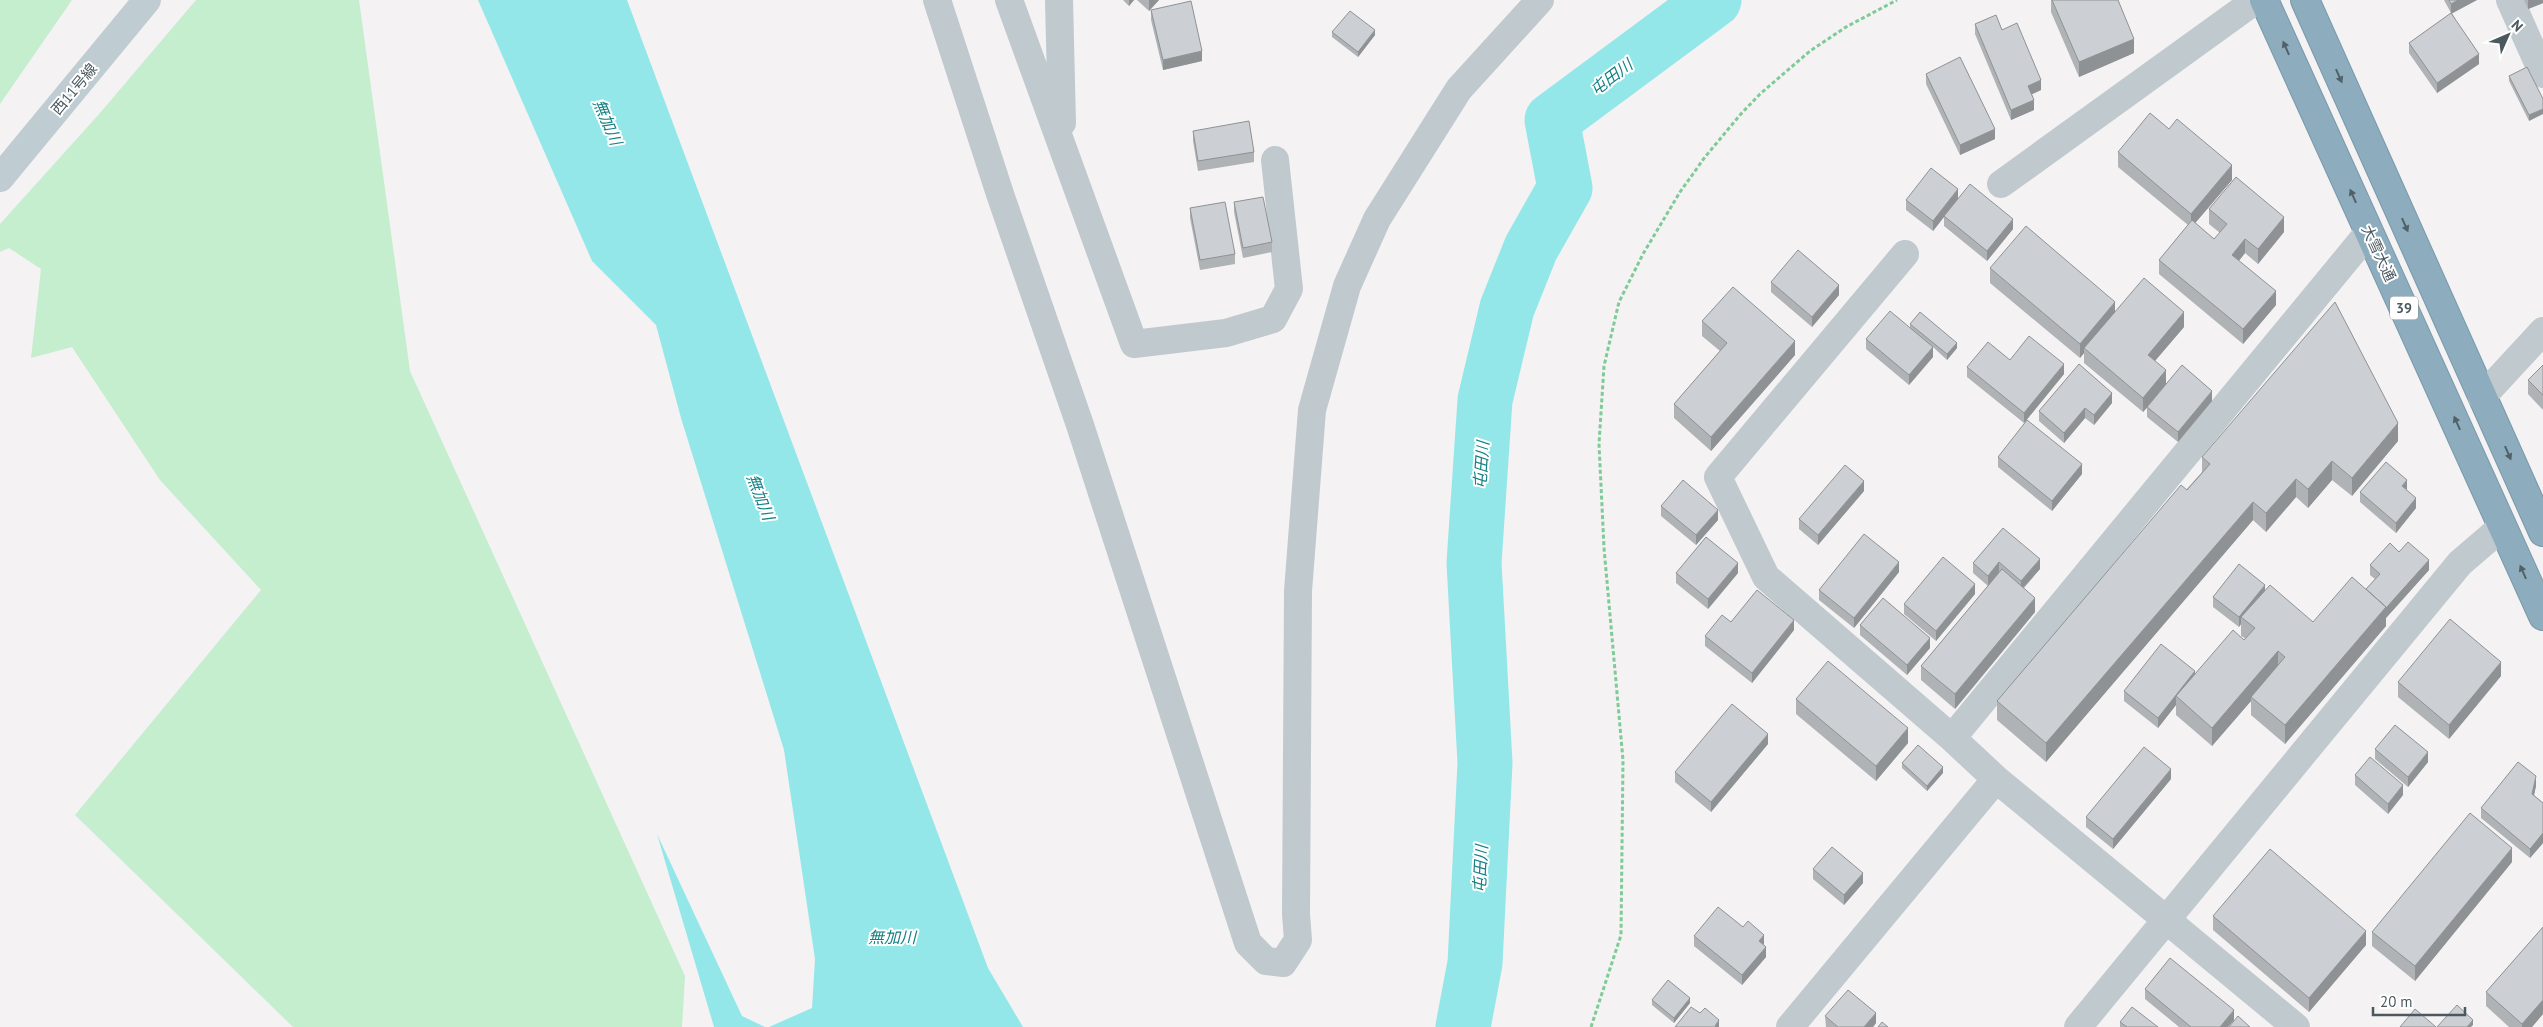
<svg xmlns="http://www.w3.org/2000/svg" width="2543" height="1027" viewBox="0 0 2543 1027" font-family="'PT Sans','Noto Sans JP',sans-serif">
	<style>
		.green { fill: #c4eecd }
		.water { fill: #94e7e9 }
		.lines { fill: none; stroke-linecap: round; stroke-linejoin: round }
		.river { stroke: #94e7e9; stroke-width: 55 }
		.highway-casing { stroke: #7899aa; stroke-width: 30 }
		.path { stroke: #7ecb97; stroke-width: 3; stroke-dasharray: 4 2.5; stroke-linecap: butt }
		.street { stroke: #bfc9ce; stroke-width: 28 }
		.secondary { stroke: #bfccd2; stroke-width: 28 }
		.highway { stroke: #8dadbe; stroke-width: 28 }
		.wall { fill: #afb3b6 }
		.shaded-wall { fill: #8f9294 }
		.building { fill: #ccd0d4; stroke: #8f9294 }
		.oneway { fill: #526168 }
		.labels { text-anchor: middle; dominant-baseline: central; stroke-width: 4; stroke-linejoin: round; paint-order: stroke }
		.shield { fill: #fff; stroke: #818b8f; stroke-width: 1 }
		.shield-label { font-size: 14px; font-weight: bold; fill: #4b595f }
		.street-label { font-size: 15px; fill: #4b595f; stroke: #fff }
		.water-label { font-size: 16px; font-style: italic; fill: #138083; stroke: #fff }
	</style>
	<rect width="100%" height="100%" fill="#f4f2f3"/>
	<!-- green -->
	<path class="green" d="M0,0H72L0,104Z
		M196,0H359L410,371L685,976L682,1027H293L75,815L261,590L160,480L72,347L31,358L41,269L9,248L0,252V224L100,113Z"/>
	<!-- water -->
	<path class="water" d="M478,0H627L988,968L1023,1027H769L812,1008L815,959L784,750L681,418L656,325L592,261Z
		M657,834L742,1016L765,1027H714Z"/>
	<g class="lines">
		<!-- river -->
		<path class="river" d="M1463,1027L1475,963L1485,763L1474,563L1485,400L1507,308L1531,248L1565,188L1552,120L1714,0"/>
		<!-- highway casing -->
		<g class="highway-casing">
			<path id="highway" d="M2264,0L2543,616
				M2305,0L2543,532"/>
		</g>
		<!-- path -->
		<path class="path" d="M1591,1027L1621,935L1623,760L1604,548L1599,444L1604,366L1619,302L1643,254L1680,192L1705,157L1740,115L1760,94L1810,51L1846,27L1897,0"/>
		<!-- street -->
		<path class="street" d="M937,0L1001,197L1080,425L1248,943L1266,961L1283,963L1298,940L1296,914L1298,591L1312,410L1347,286L1377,219L1459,89L1540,0
			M1009,0L1134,344L1226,333L1273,319L1289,289L1275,160
			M1059,0L1062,123
			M2510,0L2543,74
			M2001,184L2256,0
			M1905,254L1718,477L1766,577L1952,738L1996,779L2296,1027
			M2482,397L2543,331
			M1952,738L2369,232
			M1790,1027L1996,779
			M2078,1027L2460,563L2502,527"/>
		<!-- secondary -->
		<path class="secondary" d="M0,178L147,0"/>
		<!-- highway -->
		<use href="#highway" class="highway"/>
	</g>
	<!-- wall -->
	<path class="wall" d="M1123,0H1134L1129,6Z
		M1137,0H1159L1149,11Z
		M2051,0H2118L2134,53L2079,77L2051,12Z
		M2444,0H2477L2452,13L2479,64L2437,93L2409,53V43L2451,13Z
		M2524,0H2543V3L2528,9Z
		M1151,10L1202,61L1163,70L1151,20Z
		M1975,24L2002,30L2041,90L2032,94L2034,110L2011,120L1975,34Z
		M1332,32L1375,35L1358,57L1332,37Z
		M1926,74L1995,139L1960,155L1926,84Z
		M2509,76L2543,99L2529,121L2509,81Z
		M2169,129L2232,180L2195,223L2214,239L2220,233L2209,224V209L2284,232L2258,264L2245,253L2239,261L2276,305L2243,344L2159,274V260L2188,225L2118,167V152Z
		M1193,131L1254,152V162L1198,171L1193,141Z
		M1958,199L2013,229L1987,261L1944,226V217L1933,231L1906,210V200Z
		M1234,202L1272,242V252L1243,258L1234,212Z
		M1190,208L1235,254V264L1200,270L1190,218Z
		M1990,268L2115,312L2184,327L2155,361L2166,384L2212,401L2178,442L2147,417V408L2143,412L2084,363V353L2080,358L1990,283Z
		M1771,282L1839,295L1812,327L1771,292Z
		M1702,321L1795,355L1711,451L1674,418V404L1720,351L1702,336Z
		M1910,324L1957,348L1947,360L1933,347V357L1909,385L1866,349V339L1910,328Z
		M2010,360L2064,374L2024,423L1967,377V367Z
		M2543,365V410L2528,394V380Z
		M2112,403L2094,425L2085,418L2064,443L2039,421V411Z
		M2398,441L2352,496L2332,480L2308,508L2296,497L2266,532L2253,520L2046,762L1997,720V701L2202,472V457Z
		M1998,457L2082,474L2052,511L1998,467Z
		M2407,490L2416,508L2396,533L2360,502V492Z
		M1864,491L1818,545L1799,529V519Z
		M1661,506L1718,520L1696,545L1661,516Z
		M2003,528L2040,569L2024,588L2035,612L1955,709L1921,680V666L1988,586L1973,573V563Z
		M2399,552L2429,570L2386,618V626L2285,744L2251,715V701L2212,746L2176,715V705L2158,728L2124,701V691L2195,674L2246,639L2241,636V624L2239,627L2213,607V597L2265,590L2313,622L2366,589L2375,579L2370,575V565Z
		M1899,572L1854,628L1819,600V590Z
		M1676,573H1738L1708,609L1676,583Z
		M1975,594L1936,641L1904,614V604Z
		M1731,622L1794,630L1752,683L1705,646V636Z
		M1860,625L1930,648L1907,675L1860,635Z
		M2501,676L2449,739L2398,697V682Z
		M1796,699L1908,743L1876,781L1796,714Z
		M1768,744L1711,812L1675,782V772Z
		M2375,749L2428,762L2408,787L2375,759Z
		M1902,763L1943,773L1927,791L1902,768Z
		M2355,775L2403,795L2388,814L2355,785Z
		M2171,779L2113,849L2086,827V817Z
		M2536,786L2534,795L2543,803V843L2530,858L2481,818V808Z
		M2512,862L2415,981L2372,946V932Z
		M1813,869L1863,883L1844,905L1813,879Z
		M2213,916L2366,945L2309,1012L2213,930Z
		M1743,927L1764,945L1766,957L1742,985L1694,946V936Z
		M2543,927V1014L2532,1027H2509L2486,1006V992Z
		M2145,989L2234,1020L2228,1027H2179L2145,999Z
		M1652,1000L1690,1003L1674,1023L1652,1005Z
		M1825,1016L1876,1023L1873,1027H1826Z
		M2120,1022L2158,1027H2120Z"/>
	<!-- shaded-wall -->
	<path class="shaded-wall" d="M1129,0H1134L1129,6Z
		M1149,0H1159L1149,11Z
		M2458,0H2477L2451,14V4Z
		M2528,0H2543V3L2528,9Z
		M1375,30V35L1358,57V52Z
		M2134,39V53L2079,77V62Z
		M1202,51V61L1163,70V60Z
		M2479,54V64L2437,93V83Z
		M2041,80V90L2028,96V86Z
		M2034,100V110L2011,120V110Z
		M2543,109V114L2529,121V115Z
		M1995,129V139L1960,155V145Z
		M2232,165V180L2191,228V214Z
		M1958,189V199L1933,231V221Z
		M2284,217V232L2258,264V249Z
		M2013,219V229L1987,261V251Z
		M2245,239V253L2232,269V255Z
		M1839,285V295L1812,327V317Z
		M2276,291V305L2243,344V329Z
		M2115,302V317L2084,348V353L2080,358V344Z
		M2184,312V327L2148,369V355Z
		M1795,341V355L1711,451V437Z
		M1957,343V348L1947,360V354Z
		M1933,347V357L1909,385V375Z
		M2064,364V374L2024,423V413Z
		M2166,370V384L2143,412V398Z
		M2212,391V401L2178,442V432Z
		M2112,393V403L2094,425V415Z
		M2085,408V418L2064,443V433Z
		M2398,423V441L2352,496V478Z
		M2332,461V480L2308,508V489Z
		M2082,464V474L2052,511V501Z
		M2296,479V497L2266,532V513Z
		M2407,480V490L2402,486Z
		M1864,481V491L1818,545V535Z
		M2416,498V508L2396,533V523Z
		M2253,502V520L2046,762V743Z
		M1718,510V520L1696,545V535Z
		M2040,559V569L2021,590V581Z
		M2429,560V570L2386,618V626L2285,744V725L2386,607Z
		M1899,562V572L1854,628V618Z
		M1999,562V572L1988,586V576Z
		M1738,563V573L1708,609V599Z
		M1975,584V594L1936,641V631Z
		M2265,585V595L2241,617V624L2239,627V617Z
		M2035,598V612L1955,709V694Z
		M1794,620V630L1752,683V673Z
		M1930,638V648L1907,675V665Z
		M2278,651V670L2251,697V701L2212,746V728Z
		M2501,662V676L2449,739V725Z
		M2195,671V681L2176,696V705L2158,728V718Z
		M1908,728V743L1876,781V766Z
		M1768,734V744L1711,812V802Z
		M2428,752V762L2408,787V777Z
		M1943,767V773L1927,791V786Z
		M2171,769V779L2113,849V839Z
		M2536,776V786L2532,804V794Z
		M2403,785V795L2388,814V804Z
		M2543,833V843L2530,858V849Z
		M2512,848V862L2415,981V966Z
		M1863,873V883L1844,905V895Z
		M2366,931V945L2309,1012V998Z
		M1764,935V945L1759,941Z
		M1766,947V957L1742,985V975Z
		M1690,998V1003L1674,1023V1018Z
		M2543,1000V1014L2532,1027H2522V1024Z
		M2234,1010V1020L2228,1027H2220Z
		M1876,1013V1023L1873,1027H1864Z
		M1719,1020V1027H1715V1026Z
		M2473,1020V1025L2471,1027H2467Z"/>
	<!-- building -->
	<path class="building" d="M2052,0H2118L2134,39L2079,62Z
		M2449,0H2458L2451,4Z
		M1191,1L1202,51L1163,60L1151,10Z
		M1350,11L1375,30L1358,52L1332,32Z
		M2451,13L2479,54L2437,83L2409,43Z
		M1996,15L2002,30L2017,23L2041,80L2028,86L2034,100L2011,110L1975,24Z
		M1960,57L1995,129L1960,145L1926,74Z
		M2527,67L2543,99V109L2529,115L2509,76Z
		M2150,113L2169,129L2177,119L2232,165L2191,214L2118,152Z
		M1249,121L1254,152L1198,161L1193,131Z
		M1931,168L1958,189L1933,221L1906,200Z
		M2236,177L2284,217L2258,249L2245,239L2232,255L2276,291L2243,329L2159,260L2192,220L2214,239L2227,224L2209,209Z
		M1970,184L2013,219L1987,251L1944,216Z
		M1263,197L1272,242L1243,248L1234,202Z
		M1225,202L1235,254L1200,260L1190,208Z
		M2026,226L2115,302L2080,344L1990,268Z
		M1798,250L1839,285L1812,317L1771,282Z
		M2144,278L2184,312L2148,355L2166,370L2143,398L2084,348Z
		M1733,287L1795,341L1711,437L1674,404L1727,343L1702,321Z
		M2335,302L2398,423L2352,478L2332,461L2308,489L2296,479L2266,513L2253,502L2046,743L1997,701L2181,485L2187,490L2210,464L2202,457Z
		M1890,311L1933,347L1909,375L1866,339Z
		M1920,312L1957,343L1947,354L1910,324Z
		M2029,336L2064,364L2024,413L1967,367L1988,342L2010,360Z
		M2079,364L2112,393L2094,415L2085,408L2064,433L2039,411Z
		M2182,365L2212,391L2178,432L2147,407Z
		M2543,365V395L2528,380Z
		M2027,420L2082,464L2052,501L1998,457Z
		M2386,462L2407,480L2402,486L2416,498L2396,523L2360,492Z
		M1845,465L1864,481L1818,535L1799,519Z
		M1683,480L1718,510L1696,535L1661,506Z
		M2003,528L2040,559L2021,581L1999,562L1988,576L1973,563Z
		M1864,534L1899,562L1854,618L1819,590Z
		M1706,537L1738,563L1708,599L1676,573Z
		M2408,542L2429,560L2386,608V607L2366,589L2380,574L2370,565L2390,543L2399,552Z
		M1943,557L1975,584L1936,631L1904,604Z
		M2239,564L2265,585L2239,617L2213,597Z
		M2002,569L2035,598L1955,694L1921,666Z
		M2352,577L2386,607L2285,725L2251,697L2285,657L2278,651L2212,728L2176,696L2233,630L2244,640L2255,628L2241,617L2270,585L2313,622Z
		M1757,590L1794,620L1752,673L1705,636L1722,615L1731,622Z
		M1883,598L1930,638L1907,665L1860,625Z
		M2450,619L2501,662L2449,725L2398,682Z
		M2161,644L2195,671L2158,718L2124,691Z
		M1828,661L1908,728L1876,766L1796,699Z
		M1732,704L1768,734L1711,802L1675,772Z
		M2395,725L2428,752L2408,777L2375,749Z
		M1918,745L1943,767L1927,786L1902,763Z
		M2144,747L2171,769L2113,839L2086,817Z
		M2370,757L2403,785L2388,804L2355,775Z
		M2518,762L2536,776L2532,794L2543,803V833L2530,849L2481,808Z
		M2470,813L2512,848L2415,966L2372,932Z
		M1832,847L1863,873L1844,895L1813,869Z
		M2270,849L2366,931L2309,998L2213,916Z
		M1718,907L1743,927L1748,921L1764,935L1759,941L1766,947L1742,975L1694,936Z
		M2543,927V1000L2522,1024L2486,992Z
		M2170,958L2234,1010L2220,1027H2191L2145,989Z
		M1668,980L1690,998L1674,1018L1652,1000Z
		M1848,990L1876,1013L1864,1027H1838L1825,1016Z
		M2457,1005L2473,1020L2467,1027H2437Z
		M1691,1007L1700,1013L1705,1008L1719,1020L1715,1026L1716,1027H1675Z
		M2132,1007L2158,1027H2127L2120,1022Z
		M2415,1009L2436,1027H2400Z
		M2238,1016L2250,1027H2229Z
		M1882,1022L1888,1027H1878Z"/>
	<!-- one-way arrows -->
	<defs><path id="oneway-solid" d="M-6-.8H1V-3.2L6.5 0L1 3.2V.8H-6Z" transform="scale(1.25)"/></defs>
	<g class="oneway">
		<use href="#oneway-solid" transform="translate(2286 48) rotate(-114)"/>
		<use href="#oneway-solid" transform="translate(2339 76) rotate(66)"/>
		<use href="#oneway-solid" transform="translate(2353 196) rotate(-114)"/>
		<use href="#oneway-solid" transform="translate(2405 225) rotate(66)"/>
		<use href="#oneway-solid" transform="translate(2457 423) rotate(-114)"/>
		<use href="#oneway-solid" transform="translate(2508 453) rotate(66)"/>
		<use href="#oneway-solid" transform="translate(2523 572) rotate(-114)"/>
	</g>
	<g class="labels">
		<!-- shield labels -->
		<rect class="shield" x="2390" y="296.5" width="28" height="23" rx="4"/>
		<g class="shield-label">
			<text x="2404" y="308">39</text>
		</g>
		<!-- street labels -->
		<g class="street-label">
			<text transform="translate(74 89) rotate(-50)">西11号線</text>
			<text transform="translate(2379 253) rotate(65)">大雪大通</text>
		</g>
		<!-- water labels -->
		<g class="water-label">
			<text transform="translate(1611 77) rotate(-37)">屯田川</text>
			<text transform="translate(608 122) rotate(67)">無加川</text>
			<text transform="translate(1481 465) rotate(-86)">屯田川</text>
			<text transform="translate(761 497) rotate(69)">無加川</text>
			<text transform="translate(1480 869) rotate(-87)">屯田川</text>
			<text x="892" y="937">無加川</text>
		</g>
	</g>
	<!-- north arrow -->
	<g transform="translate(2508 35) rotate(45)" stroke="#ffffff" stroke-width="4" paint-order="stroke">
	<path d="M0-4L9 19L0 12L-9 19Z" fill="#4b595f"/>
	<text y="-8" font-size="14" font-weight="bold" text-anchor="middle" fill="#4b595f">N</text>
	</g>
	<!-- scale -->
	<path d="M2373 1007v8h92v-8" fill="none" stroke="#4b595f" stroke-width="2.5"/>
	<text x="2380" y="1007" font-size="15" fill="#4b595f" stroke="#ffffff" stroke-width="4" paint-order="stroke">20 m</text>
</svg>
